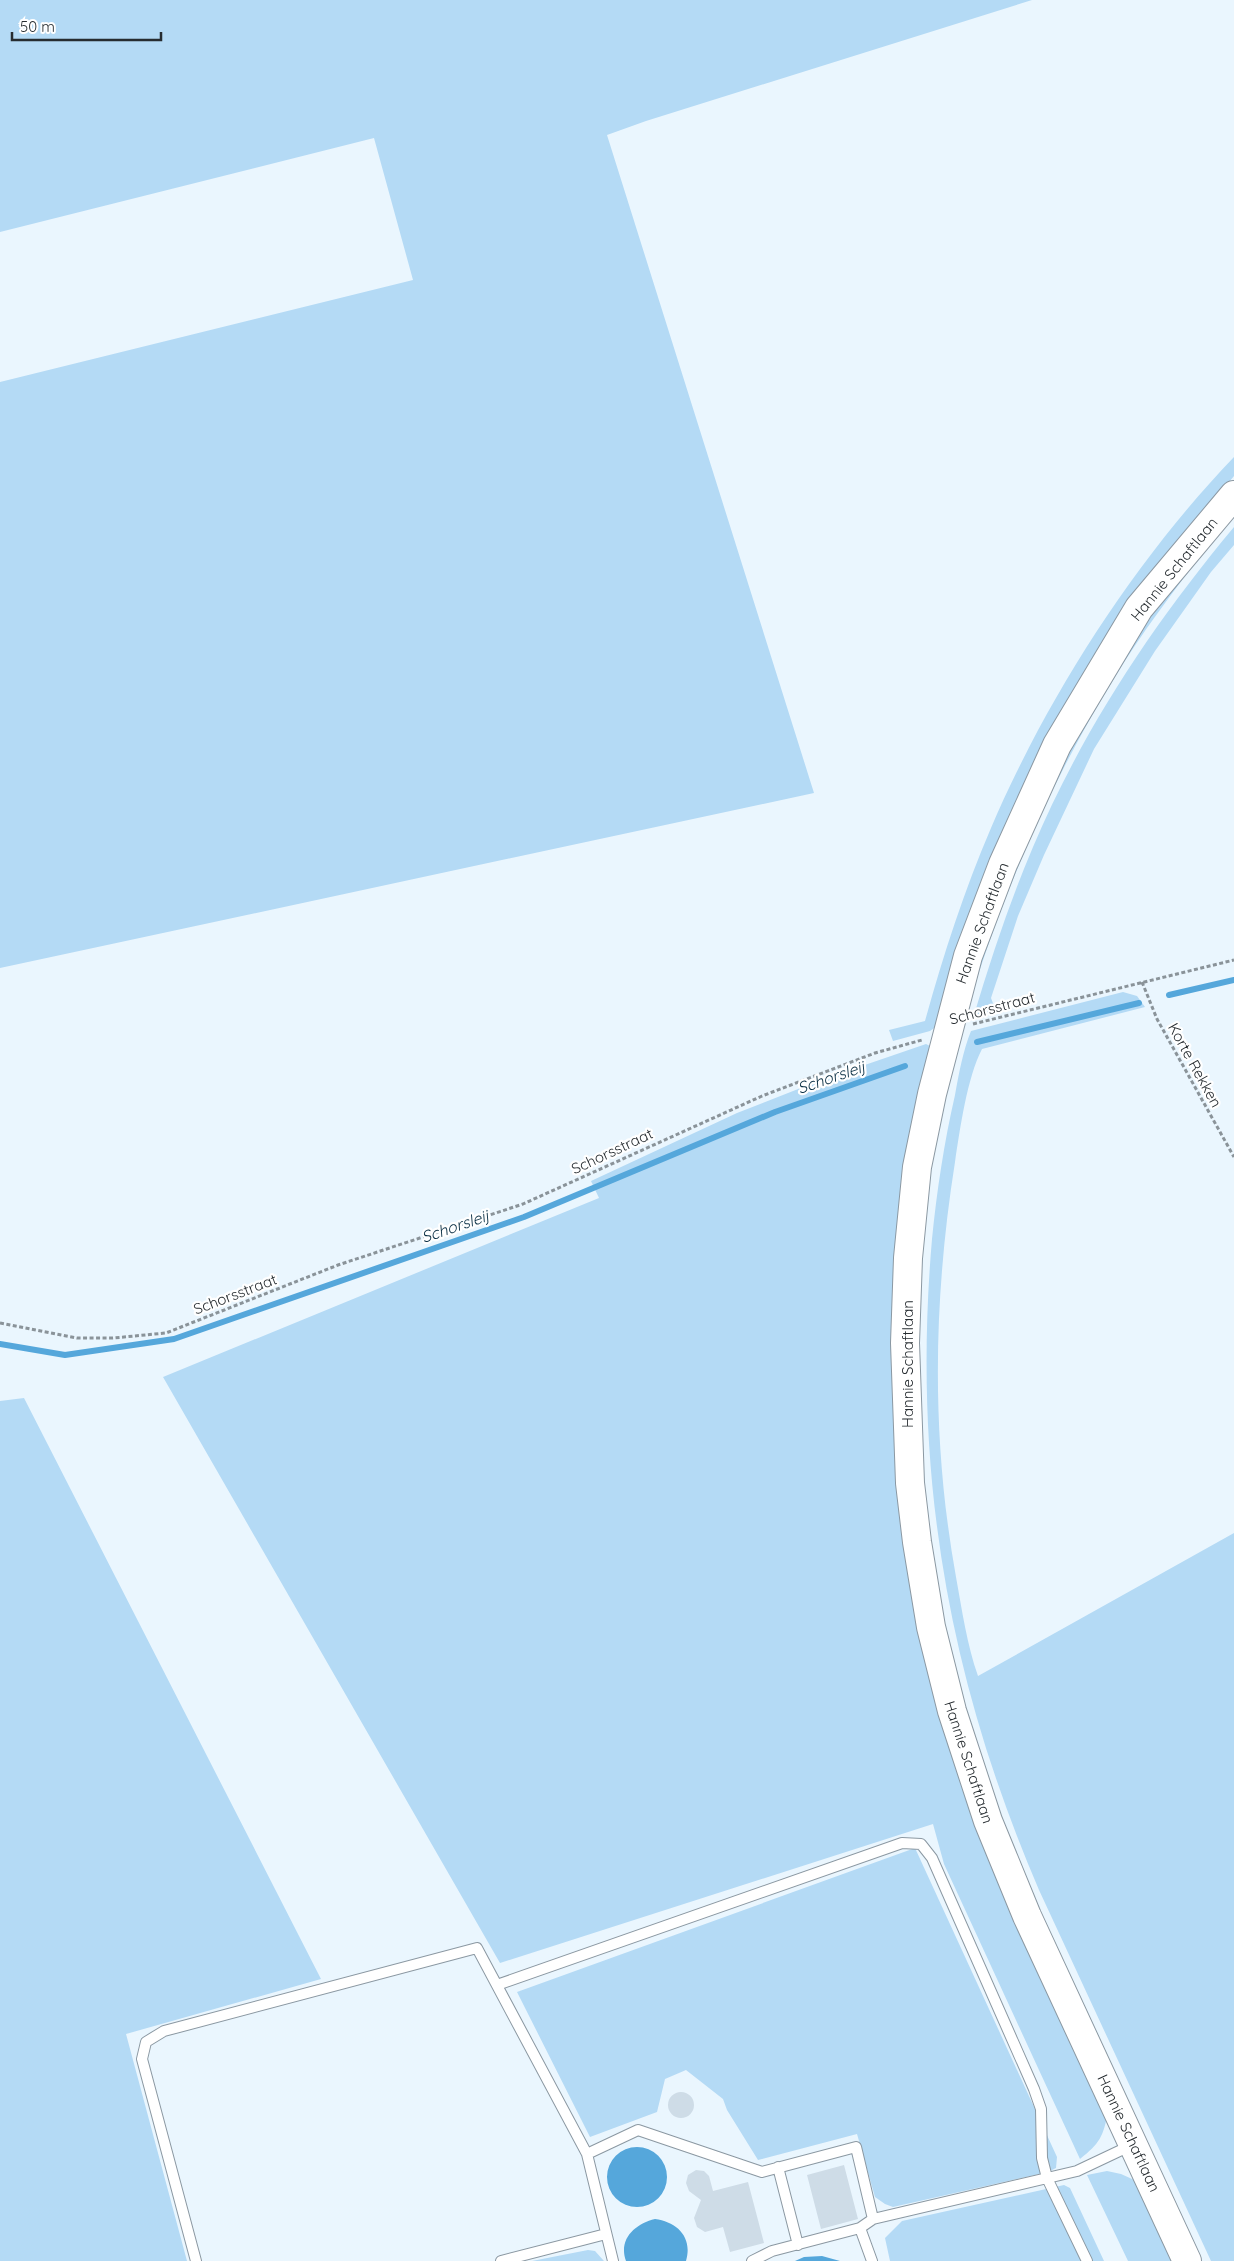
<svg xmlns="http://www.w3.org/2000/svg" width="1234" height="2261" viewBox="0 0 1234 2261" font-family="Quicksand,sans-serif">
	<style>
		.green { fill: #b4daf5 }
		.water { fill: #55a7db }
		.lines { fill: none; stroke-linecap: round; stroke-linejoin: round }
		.stream { stroke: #55a7db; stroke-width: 6 }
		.building { fill: #cedce7 }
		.service-casing { stroke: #8b98a2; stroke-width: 12 }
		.secondary-casing { stroke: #8b98a2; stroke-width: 30 }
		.path { stroke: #8a9399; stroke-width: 3; stroke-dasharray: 4 2.5; stroke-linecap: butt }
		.service { stroke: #fff; stroke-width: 10 }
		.secondary { stroke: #fff; stroke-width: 28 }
		.labels { text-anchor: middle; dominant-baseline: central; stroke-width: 4.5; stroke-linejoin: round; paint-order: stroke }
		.street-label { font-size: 15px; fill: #262c30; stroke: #fff }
		.water-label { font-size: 16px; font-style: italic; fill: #0a2f44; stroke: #fff }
	</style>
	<rect width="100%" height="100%" fill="#eaf6fe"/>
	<!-- green -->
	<path class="green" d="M0,0H1032L646,121L607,135L814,793L0,968V382L413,280L374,138L0,232Z
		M1234,457V476L1186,534L1129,609L937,1026L930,1031L893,1041L889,1030L925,1021C943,956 964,891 991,828C1047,697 1135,560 1234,457Z
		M1234,527V545L1211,572L1155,651L1094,749L1044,855L1018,916L991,998L996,1011L978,1016L974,1015C991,958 1010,901 1033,847C1082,731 1153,624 1234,527Z
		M1205,550C1174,591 1142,632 1115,677C1056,772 1011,874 976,981L971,979L1045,792L1145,621Z
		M1123,992L1137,996L1145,1007L982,1049C967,1078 960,1129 955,1162C933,1301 931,1438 956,1577C962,1610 967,1645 978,1676L1234,1533V2261H1211L1039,1890C947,1676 912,1470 932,1239C937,1190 944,1143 955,1095C959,1073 963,1051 971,1031Z
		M926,1044L930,1046L915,1132L911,1572L1108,2112C1103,2137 1100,2143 1080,2159L944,1864L933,1824L500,1963L163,1377L599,1198L591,1181L737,1113L821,1080Z
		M24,1398L321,1979L126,2034L187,2261H0V1401Z
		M915,1848L1057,2157L1056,2168L1048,2172L893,2207L885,2204L875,2197L857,2134L758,2160L727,2110L723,2099L686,2070L665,2079L657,2112L590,2137L517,1992Z
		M1107,2171L1121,2174L1141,2183L1177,2261H1128L1087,2175Z
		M1064,2185L1070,2188L1104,2261H890L885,2238L902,2221Z
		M588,2250L595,2251L604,2261H532Z"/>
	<!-- water -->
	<path class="water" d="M607 2177a30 30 0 1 1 60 0a30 30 0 1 1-60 0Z
		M655,2219C677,2222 693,2237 686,2261H626C618,2239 635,2224 655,2219Z
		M822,2256L840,2261H795L804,2257Z"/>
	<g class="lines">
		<!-- stream -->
		<path class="stream" d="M1169,995L1234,980
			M977,1042L1139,1003
			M0,1344L65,1355L174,1339L524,1217L775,1112L905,1066"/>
	</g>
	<!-- building -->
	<path class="building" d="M668 2105a13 13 0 1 1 26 0a13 13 0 1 1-26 0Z
		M844,2165L858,2219L821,2229L807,2175Z
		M696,2170L704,2171L709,2176L713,2191L748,2182L764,2243L730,2252L723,2227L705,2232L697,2227L694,2218L701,2200L689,2191L686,2183L688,2175Z"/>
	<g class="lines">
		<!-- service casing -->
		<g class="service-casing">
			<path id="service" d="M497,1985L902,1843L921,1844L932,1858L1034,2089L1041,2109L1042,2158L1047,2178L1087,2261
				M587,2154L638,2130L762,2172L856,2147L873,2219L1077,2171L1132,2145
				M778,2167L798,2245
				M860,2228L872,2261
				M196,2261L142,2059L146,2042L164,2031L477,1948L587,2154L613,2261
				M501,2261L606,2234
				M752,2261L772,2251L860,2228L873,2219"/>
		</g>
		<!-- secondary casing -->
		<g class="secondary-casing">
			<path id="secondary" d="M1187,2261L1027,1916L988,1821L952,1711L931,1627L917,1542L910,1483L905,1343L908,1258L917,1167L932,1094L968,956L1003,864L1057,745L1139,608L1234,495"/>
		</g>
		<!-- path -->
		<path class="path" d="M1142,982L1157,1019L1234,1157
			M973,1024L1234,960
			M0,1323L77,1338H113L166,1333L338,1265L523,1204L762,1096L875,1053L922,1040"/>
		<!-- service -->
		<use href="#service" class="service"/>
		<!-- secondary -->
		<use href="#secondary" class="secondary"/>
	</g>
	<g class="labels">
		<!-- street labels -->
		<g class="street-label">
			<text transform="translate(1174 569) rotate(-51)">Hannie Schaftlaan</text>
			<text transform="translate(982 923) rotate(-70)">Hannie Schaftlaan</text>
			<text transform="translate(992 1008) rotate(-15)">Schorsstraat</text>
			<text transform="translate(1195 1065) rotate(61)">Korte Rekken</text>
			<text transform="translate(612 1151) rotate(-25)">Schorsstraat</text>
			<text transform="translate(235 1294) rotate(-21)">Schorsstraat</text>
			<text transform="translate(907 1364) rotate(-90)">Hannie Schaftlaan</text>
			<text transform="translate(969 1762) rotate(72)">Hannie Schaftlaan</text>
			<text transform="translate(1129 2133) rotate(65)">Hannie Schaftlaan</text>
		</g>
		<!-- water labels -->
		<g class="water-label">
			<text transform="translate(831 1077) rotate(-19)">Schorsleij</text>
			<text transform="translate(455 1226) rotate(-19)">Schorsleij</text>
		</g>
	</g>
	<!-- scale -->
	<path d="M12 32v8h149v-8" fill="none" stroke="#262c30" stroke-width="2.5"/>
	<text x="20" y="32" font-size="15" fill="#262c30" stroke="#ffffff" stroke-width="4" paint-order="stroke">50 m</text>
</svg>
